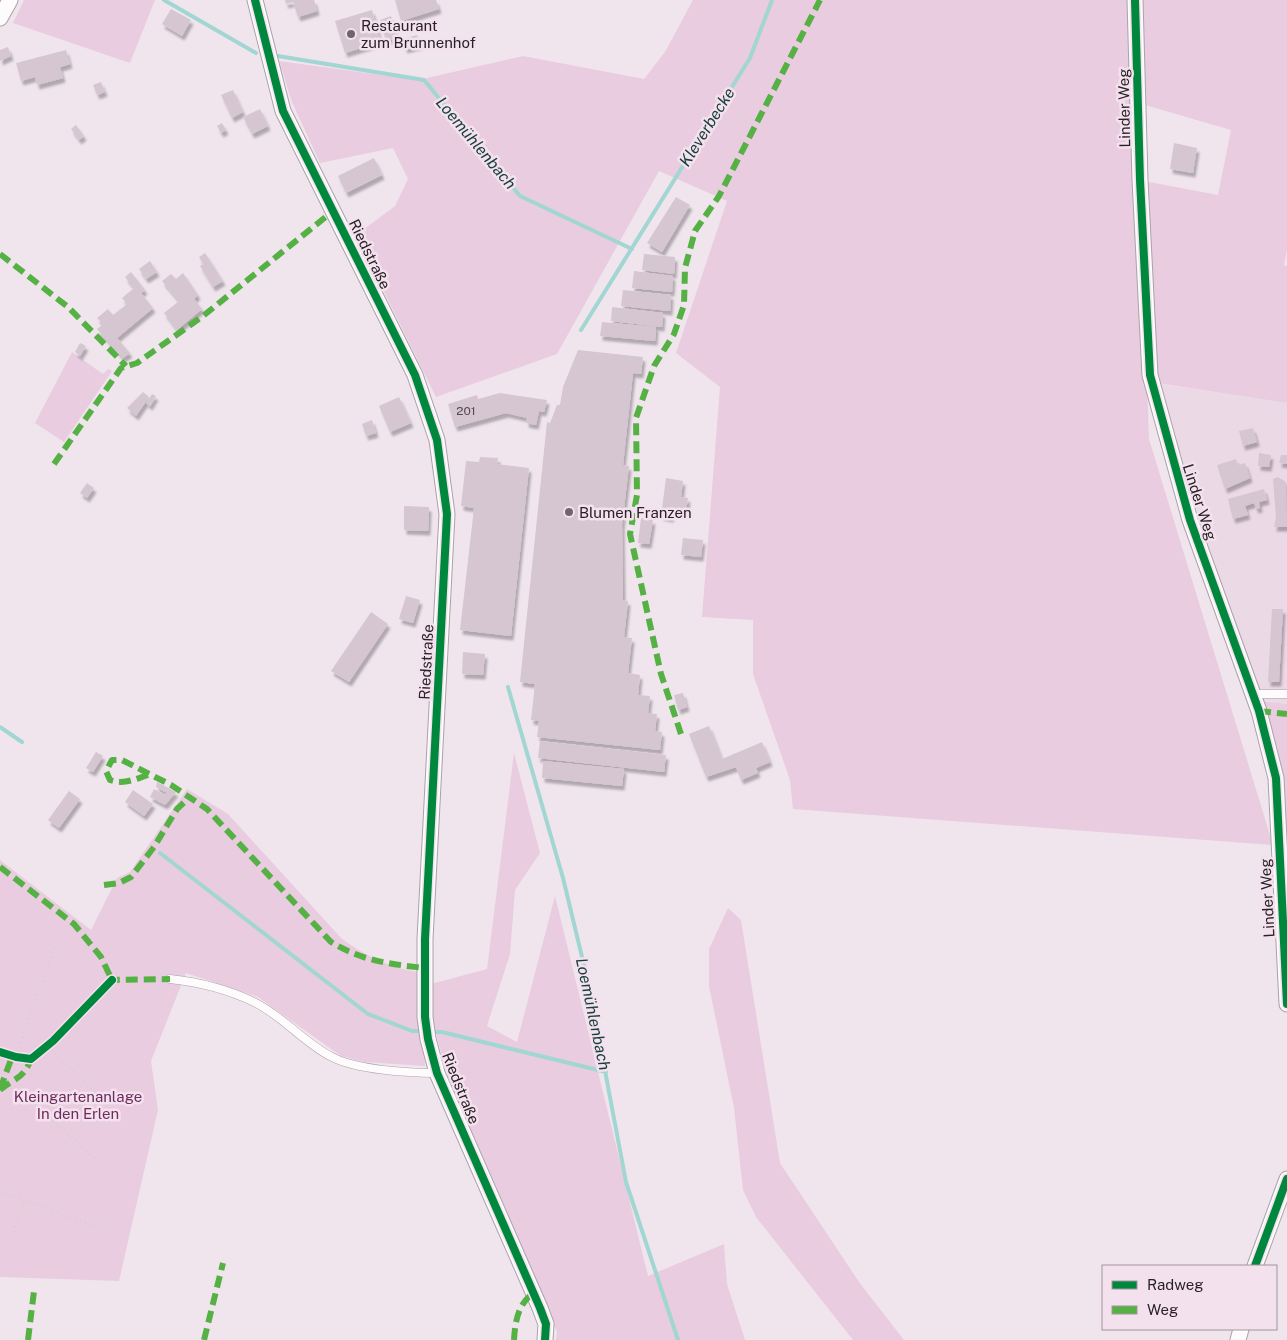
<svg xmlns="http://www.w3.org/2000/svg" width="1287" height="1340" viewBox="0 0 1287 1340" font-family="'Public Sans',sans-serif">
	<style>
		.built { fill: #ecd9e6 }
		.green { fill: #e9cce0 }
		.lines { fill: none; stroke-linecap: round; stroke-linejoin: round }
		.stream { stroke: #a1d6d3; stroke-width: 4 }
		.building { fill: #d5c6d1; filter: url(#shadow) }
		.lane-casing { stroke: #aaa2a8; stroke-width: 9 }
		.street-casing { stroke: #aaa2a8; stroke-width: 17 }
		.path { stroke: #d3d0d2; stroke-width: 2.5; stroke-dasharray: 1 4; stroke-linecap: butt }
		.lane { stroke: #fdfbfc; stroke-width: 8 }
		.street { stroke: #fdfbfc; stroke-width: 15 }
		.quiet { stroke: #56b145; stroke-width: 6; stroke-dasharray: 12 6; stroke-linecap: butt }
		.cycleway-casing { stroke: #f4e1ee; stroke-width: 11 }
		.cycleway { stroke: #00873e; stroke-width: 8 }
		.poi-dot { fill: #6e666c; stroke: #f4e1ee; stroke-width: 2 }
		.labels { text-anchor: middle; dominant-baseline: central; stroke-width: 5; stroke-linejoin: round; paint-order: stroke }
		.number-label { font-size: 12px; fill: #534b51 }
		.poi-label { font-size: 15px; fill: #282226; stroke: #f4e1ee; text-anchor: start }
		.street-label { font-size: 15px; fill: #282226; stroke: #f4e1ee }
		.park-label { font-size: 15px; fill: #6c2c5d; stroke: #f4e1ee }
		.water-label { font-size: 16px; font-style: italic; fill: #19403c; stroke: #f4e1ee }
	</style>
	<defs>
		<filter id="shadow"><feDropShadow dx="2.5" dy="4.5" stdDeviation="1" flood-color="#0004"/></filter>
	</defs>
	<rect width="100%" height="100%" fill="#f0e5ed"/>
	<!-- built -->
	<path class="built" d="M1155,383L1287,403V704L1260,700Z"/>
	<!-- green -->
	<path class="green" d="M24,0H155L130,63L13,23Z
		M693,0H1132L1139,180L1218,195L1231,130L1138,103L1135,0H1287V250L1284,265L1287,266V403L1151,382L1140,193L1149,439L1273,845L793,809L790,780L753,674V620L702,617L720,387L676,353L727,201L659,171L557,354L436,397L356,235L395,206L408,179L393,148L320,163L292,102L279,61L418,80L523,56L644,79L665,52Z
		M72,352L103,374L108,369L112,371L64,442L35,423Z
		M1260,701L1287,704V955L1278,775Z
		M514,753L540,853L515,890L510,954L487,1026L517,1042L555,896L648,1276L724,1244L727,1284L745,1340H556L557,1332L448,1078L433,1022L431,984L487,969Z
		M187,789L228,814L341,938C364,955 390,968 418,972L425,1066L364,1062L341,1056L258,997L186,973L151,1061L158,1110L119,1281L0,1277V860L91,930L117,878L130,872Z
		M728,908L741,920L780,1163L859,1282L904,1340H853L756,1217L743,1190L734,1108L709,986V949Z"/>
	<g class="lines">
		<!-- stream -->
		<path class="stream" d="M164,0L256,53
			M278,56L424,80L520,196L632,249
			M581,330L750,58L772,0
			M508,687L563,878L589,986L626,1182L678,1340
			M0,727L22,742
			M160,853L368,1014L412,1031H422
			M432,1032H442L606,1072"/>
	</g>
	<!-- building -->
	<path class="building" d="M285,0H314L317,11L298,17L293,2L286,4Z
		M395,0H436L439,9L401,21Z
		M171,9L191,20L182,36L162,24Z
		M372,10L381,42L345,53L335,21Z
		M391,16L398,38L386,41L380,20Z
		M417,35L420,45L405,49L402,39Z
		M8,47L11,56L0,61V50Z
		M66,50L70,64L60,67L63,78L37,85L35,77L21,81L16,63Z
		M101,82L105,92L97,95L93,85Z
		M233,90L243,112L232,118L221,95Z
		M260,109L268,126L252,134L243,117Z
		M222,123L226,130L221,133L217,126Z
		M76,125L84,136L79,140L71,129Z
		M1174,143L1197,148L1193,173L1170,169Z
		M374,158L382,175L346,193L338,176Z
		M676,197L690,205L662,252L647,243Z
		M205,253L223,281L213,287L200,266L203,264L199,257Z
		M644,254L675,257L674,274L642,270Z
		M150,261L157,272L146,279L139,269Z
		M634,271L673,276L672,292L632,288Z
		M131,272L145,290L141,293L153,308L117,338L130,353L123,358L97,329L103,324L97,318L108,309L113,315L127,304L122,298L134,288L125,277Z
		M183,273L198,295L194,299L202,309L177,330L164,313L179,301L162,281L171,274L176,279Z
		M623,290L671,295L670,311L621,306Z
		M612,307L663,313L662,327L611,321Z
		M602,322L656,327L655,341L600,336Z
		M80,343L86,346L80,356L75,352Z
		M578,350L643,357L641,374L633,373L623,465L629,466L622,525L623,600L628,601L624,637L632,638L628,673L640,675L638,695L650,696L648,713L657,714L655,731L662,732L660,750L537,737L539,721L531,720L535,684L520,682L547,422L550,423L557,405H560L563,387Z
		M143,392L149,397L136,416L127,408Z
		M500,393L547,400L544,412L539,411L536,425L526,423L527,418L506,413L455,427L448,404L477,395L478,399Z
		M152,394L156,396L150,406L146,403Z
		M399,397L411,423L390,432L379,406Z
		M372,420L376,433L366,436L362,424Z
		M1253,428L1257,442L1243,446L1239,431Z
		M1259,453L1271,455L1269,467L1258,466Z
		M1281,455H1287V464L1279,463Z
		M480,457L498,458L497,464L529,468L511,636L460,630L474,508L461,506L466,461L479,462Z
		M1236,459L1238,465L1245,463L1250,478L1225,489L1217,465Z
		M1278,477L1286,482L1287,527H1274L1276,518L1273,479Z
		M666,478L683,481L681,497L688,498L686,511L673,509L671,518L661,516Z
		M87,483L94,488L87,498L80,493Z
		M1264,489L1267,500L1259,502L1260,508L1256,509L1254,503L1245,506L1248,515L1233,519L1228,499Z
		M404,506L429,507L428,531L404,530Z
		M641,518L653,520L649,544L638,543Z
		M683,538L703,540L701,557L681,555Z
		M406,596L420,600L413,623L399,619Z
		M1272,609H1283L1279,682H1268Z
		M371,612L388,624L349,682L331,671Z
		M463,652L485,654L483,675L462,674Z
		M683,693L687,707L678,710L674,695Z
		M709,726L722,759L762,742L770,762L756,768L758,773L741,780L736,767L706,777L689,734Z
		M540,741L666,755L664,772L538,758Z
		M96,752L103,756L93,772L86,768Z
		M543,761L624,769L622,786L542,778Z
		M157,782L176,792L165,805L150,797L154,789L165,795L167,793L156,787Z
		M133,790L153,804L144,816L125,802Z
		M69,791L80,799L59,828L48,820Z"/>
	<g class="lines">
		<!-- lane casing -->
		<g class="lane-casing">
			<path id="lane" d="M1253,694H1287
				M170,979C198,982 229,990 254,1002C283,1016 304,1043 332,1057C357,1070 409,1073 437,1073"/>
		</g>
		<!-- street casing -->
		<g class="street-casing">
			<path id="street" d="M255,0L283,111L415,375L437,440L447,514L425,939V1017L428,1039L437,1073L540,1308L546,1324L545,1340
				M1135,0L1140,180L1150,375L1190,520L1259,711L1276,778L1287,1004
				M0,18L10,0
				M1255,1266L1287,1179
				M1238,1340L1241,1329"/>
		</g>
		<!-- path -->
		<path class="path" d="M47,1047L108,1104
			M16,1057L55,945
			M12,1083L94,1158
			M0,1192L110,1231
			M14,1232L25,1201"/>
		<!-- lane -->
		<use href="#lane" class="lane"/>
		<!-- street -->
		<use href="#street" class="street"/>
		<!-- quiet -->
		<path class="quiet" d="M0,254L68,307L126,366
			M54,464L121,368L137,363L203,316L333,211
			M1259,711L1287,714
			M681,734L661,674L630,534L637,495L636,418L654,366L674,334L684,305L685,268L695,231L719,196L820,0
			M148,775C135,779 124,785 110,780L106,771L112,760H122L171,785L207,809L331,942C362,961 390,964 424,968
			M0,867L74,924L101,957L112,980
			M104,885L119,883L131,877L154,847L177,809L190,797
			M109,983L112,980L170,979
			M0,1089L12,1057
			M0,1090C15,1077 23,1080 31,1059
			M28,1340L34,1291
			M204,1340L223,1263
			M514,1340C515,1322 518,1303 534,1293"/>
		<!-- cycleway casing -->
		<g class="cycleway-casing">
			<path id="cycleway" d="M255,0L283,111L415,375L437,440L447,514L425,939V1017L428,1039L437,1073L540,1308L546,1324L545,1340
				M1135,0L1140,180L1150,375L1190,520L1259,711L1276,778L1287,1004
				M0,1052L16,1057L31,1059L53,1041L112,980
				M1255,1266L1287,1179"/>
		</g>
		<!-- cycleway -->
		<use href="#cycleway" class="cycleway"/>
	</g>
	<!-- markers -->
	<g class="poi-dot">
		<circle cx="351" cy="34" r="5"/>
		<circle cx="569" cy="512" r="5"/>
	</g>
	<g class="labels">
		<!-- number labels -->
		<g class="number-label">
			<text x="466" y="411">201</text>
		</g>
		<!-- poi labels -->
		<g class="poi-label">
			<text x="361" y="25">Restaurant<tspan x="361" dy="17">zum Brunnenhof</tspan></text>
			<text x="579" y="512">Blumen Franzen</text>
		</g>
		<!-- street labels -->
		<g class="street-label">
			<text transform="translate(1124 108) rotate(-91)">Linder Weg</text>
			<text transform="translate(370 254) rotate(64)">Riedstraße</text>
			<text transform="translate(1200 502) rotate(72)">Linder Weg</text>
			<text transform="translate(426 662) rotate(-87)">Riedstraße</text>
			<text transform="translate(1267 898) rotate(-93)">Linder Weg</text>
			<text transform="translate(461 1088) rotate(68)">Riedstraße</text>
		</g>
		<!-- park labels -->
		<g class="park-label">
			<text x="78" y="1096">Kleingartenanlage<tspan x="78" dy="17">In den Erlen</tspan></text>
		</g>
		<!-- water labels -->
		<g class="water-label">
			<text transform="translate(707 127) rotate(-58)">Kleverbecke</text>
			<text transform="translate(476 143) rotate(50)">Loemühlenbach</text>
			<text transform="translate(593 1014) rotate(78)">Loemühlenbach</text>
		</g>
	</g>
	<!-- legend -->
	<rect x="1102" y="1265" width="175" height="65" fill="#f4e1ee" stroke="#a2959e"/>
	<rect x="1112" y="1281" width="25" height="8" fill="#00873e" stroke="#a2959e"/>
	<text x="1147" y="1290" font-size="15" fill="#282226">Radweg</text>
	<rect x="1112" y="1306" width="25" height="8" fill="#56b145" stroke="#a2959e"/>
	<text x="1147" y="1315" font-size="15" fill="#282226">Weg</text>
</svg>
